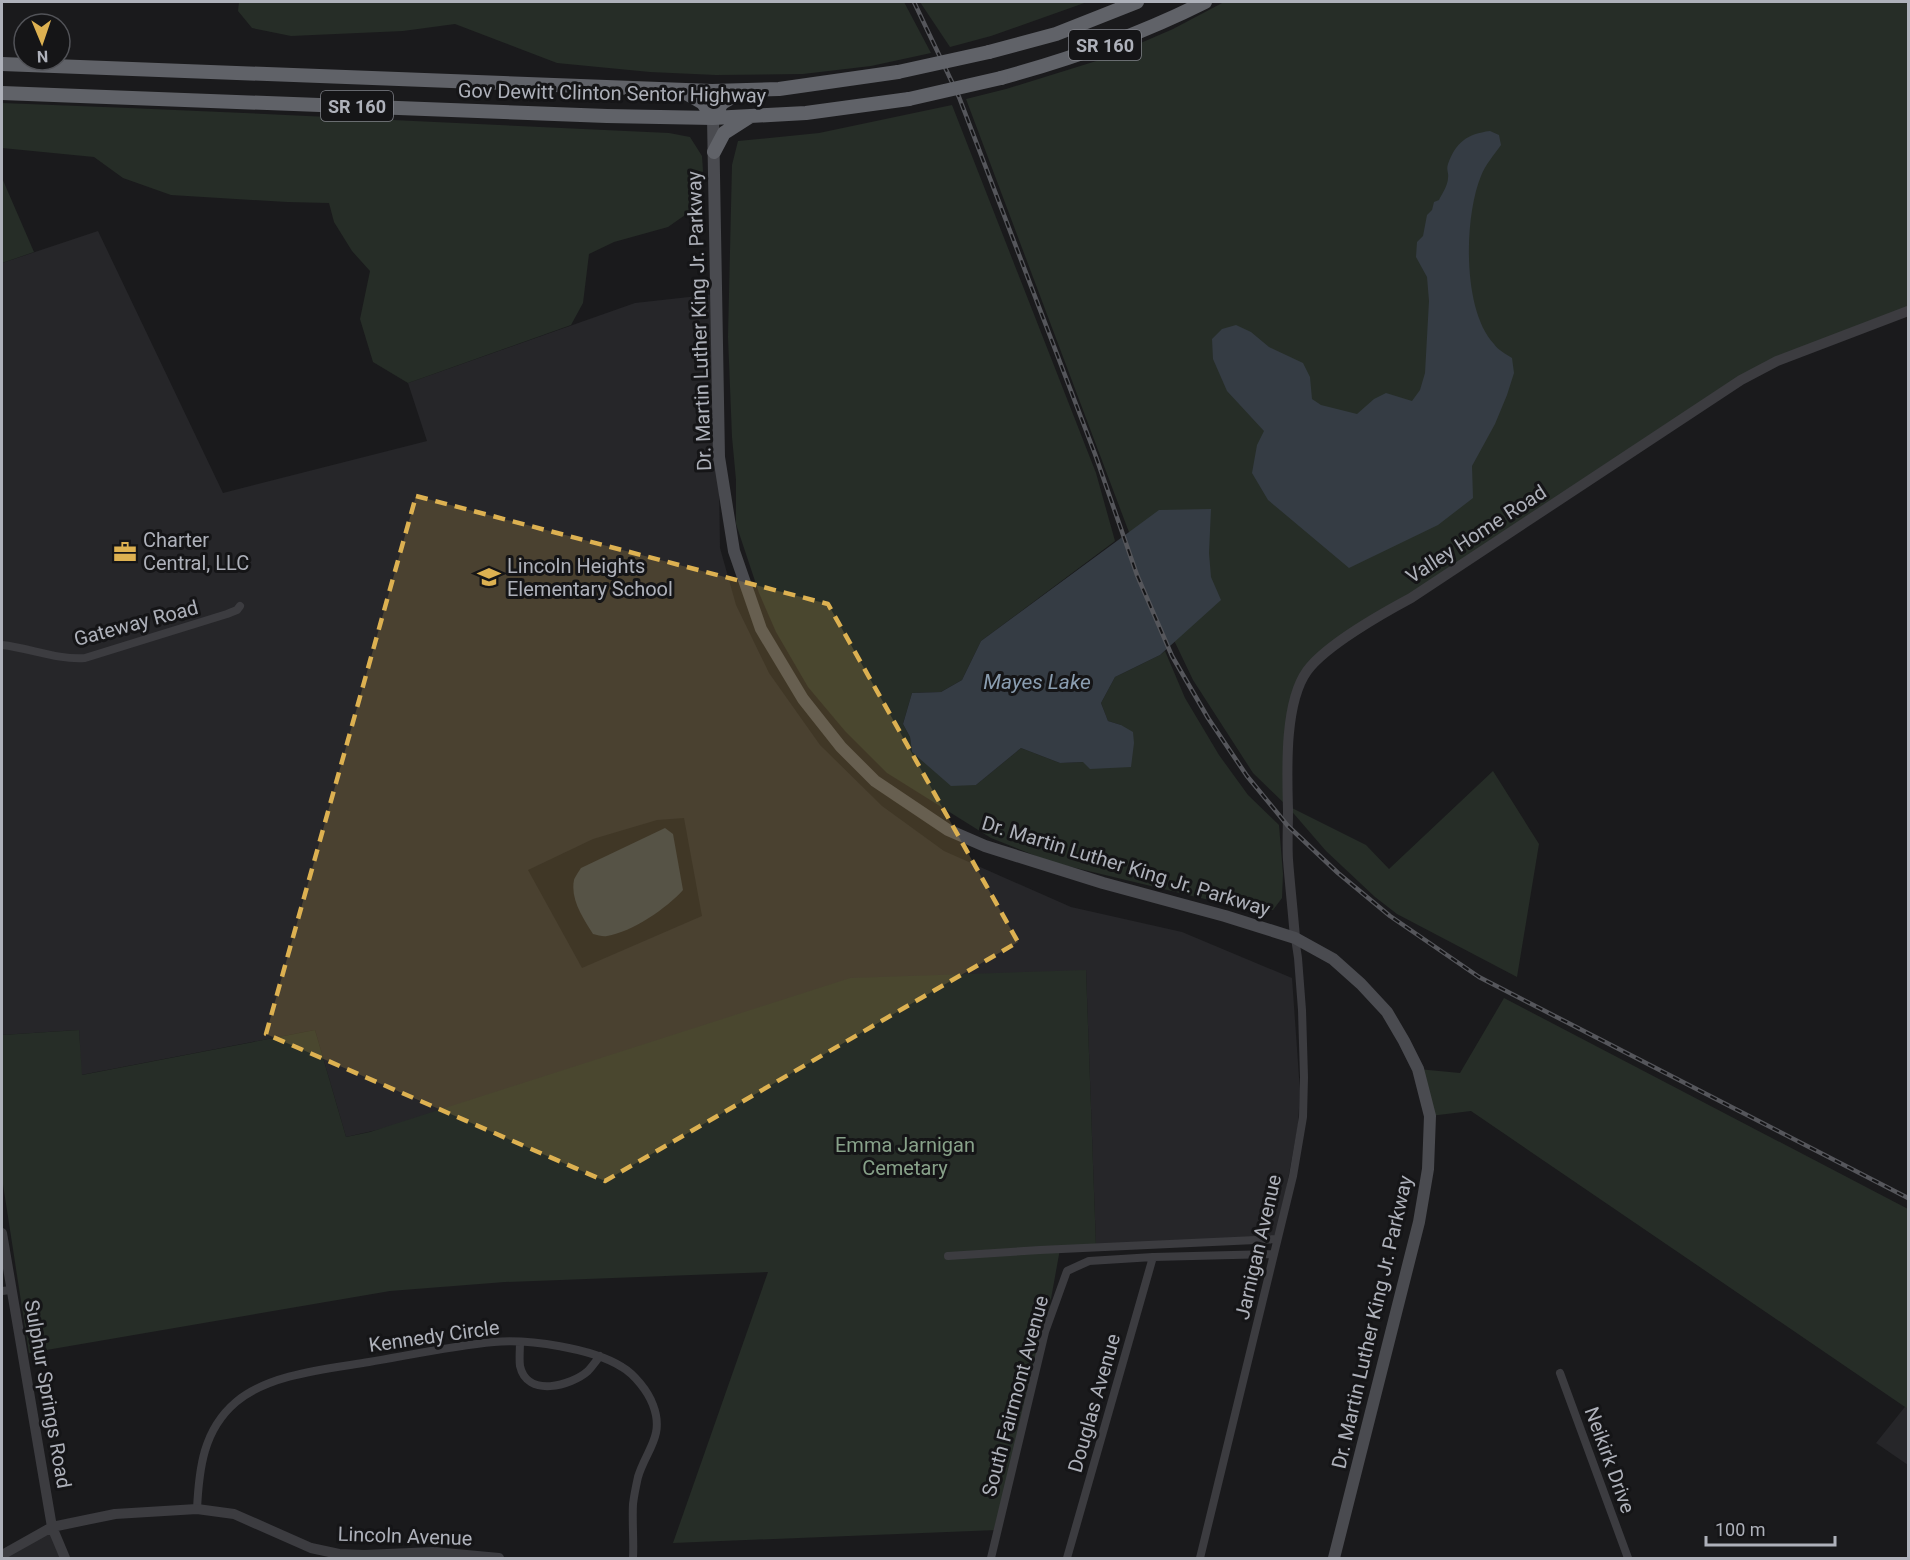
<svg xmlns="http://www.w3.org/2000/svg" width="1910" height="1560" viewBox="0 0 1910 1560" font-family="Roboto,sans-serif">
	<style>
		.built { fill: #262629; fill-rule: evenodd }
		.green { fill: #262d27 }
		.water { fill: #353c44 }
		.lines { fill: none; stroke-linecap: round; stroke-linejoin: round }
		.minor { stroke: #3c3c40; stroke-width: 8 }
		.tertiary { stroke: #3c3c40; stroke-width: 10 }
		.secondary { stroke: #4a4b50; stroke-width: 12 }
		.trunk { stroke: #606268; stroke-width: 14 }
		.rail-casing { stroke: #55565b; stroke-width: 4.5 }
		.rail { stroke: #151517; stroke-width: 2; stroke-dasharray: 7; stroke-linecap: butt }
		.trunk-bridge { stroke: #606268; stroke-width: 14 }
		.marked { fill: #ddb151; fill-opacity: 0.2; stroke: #ddb151; stroke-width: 4.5; stroke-dasharray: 12 8; stroke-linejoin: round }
		.labels { text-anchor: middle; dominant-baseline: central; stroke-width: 6; stroke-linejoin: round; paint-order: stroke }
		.shield { fill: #151517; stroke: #808289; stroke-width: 1.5 }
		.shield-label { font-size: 18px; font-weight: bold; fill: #aeb1ba }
		.street-label { font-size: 20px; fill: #aeb1ba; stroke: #151517 }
		.poi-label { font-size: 20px; fill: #aeb1ba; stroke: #151517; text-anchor: start }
		.park-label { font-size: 20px; fill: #88a28a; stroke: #151517 }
		.water-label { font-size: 21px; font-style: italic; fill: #8a9db0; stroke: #151517 }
	</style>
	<rect width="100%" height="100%" fill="#1a1a1c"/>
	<!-- built -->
	<path class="built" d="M98,231L223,493L427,441L408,383L635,303L716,294L720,548L736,605L769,673L820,745L882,806L944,851L1071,907L1182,932L1292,978L1300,1091L1298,1125L1277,1239L1096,1247L1086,970L346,1137L315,1030L81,1075L79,1030L2,1035V263ZM684,818L702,916L582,968L528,870L593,839L657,820Z
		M1908,1403V1465L1876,1443Z
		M52,1527L65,1558H2Z"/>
	<!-- green -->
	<path class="green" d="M239,2H904L931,53L871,66L803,74L716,75L650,72L557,63L455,24L403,31L291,36L252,28L238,11Z
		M920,2H1087L991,36L950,47Z
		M1224,2H1908V311L1777,361L1313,664L1294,702L1288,806L1366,845L1389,869L1493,771L1539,844L1517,977L1397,914L1375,897L1326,851L1288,807L1253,773L1193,680L1160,611L1127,527L966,99L1006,89L1106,58L1173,29Z
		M2,103C224,111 447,123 669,133L690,137L702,156L703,171L695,208L668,227L614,242L589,254L583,303L571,325L408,383L373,362L360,319L370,271L352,251L334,222L329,203L287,202L171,195L123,178L94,157L2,148Z
		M952,105L1096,473L1115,541L981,641L962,680L941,692L912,693L903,724L910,737L912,752L976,785L1021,748L1060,763L1083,762L1121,725L1108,721L1101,703L1115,677L1160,655L1165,651L1185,698L1219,755L1248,795L1279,825L1283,874L1282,898L1273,910H1262L1234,906L1051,862L991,838L887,773L845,731L808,687L776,632L759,593L736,524V480L732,437L728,337L732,165L738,141L819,133Z
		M2,178L34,252L2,263Z
		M1086,970L1096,1247L1060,1249L1045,1332L997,1530L673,1543L768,1272L505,1282L390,1291L29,1353L2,1178V1035L79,1030L82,1075L315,1030L346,1137L370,1132L850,978Z
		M1504,998L1908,1209V1409L1471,1111L1430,1116L1418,1069L1460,1073Z"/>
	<!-- water -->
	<path class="water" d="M1490,131L1499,135L1501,145C1494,155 1485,165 1481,176C1464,217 1462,310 1494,344C1498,350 1506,354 1512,358L1514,373L1507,395L1495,424L1472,466L1473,498L1438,525L1349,568L1268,500L1252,473L1257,445L1264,431L1227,391L1213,359L1212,339L1222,329L1236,325L1251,332L1269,347L1303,363L1310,377L1312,399L1321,405L1357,414L1374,399L1386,393L1412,401L1420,390L1425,373L1429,301L1427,277L1416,257L1417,242L1423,236L1427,215L1432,210L1434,202L1439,200C1442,194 1448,185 1448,178C1449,173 1446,170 1448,164C1456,142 1467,134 1490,131Z
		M1211,509L1209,553L1211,577L1221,600L1160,655L1115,677L1101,703L1108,721L1121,725L1133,732L1134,743L1131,767L1090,769L1083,762L1060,763L1021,748L976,785L951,786L912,752L910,737L903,724L912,693L941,692L962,680L981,641L1159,510Z
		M665,828L673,834L683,890C667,908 632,932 607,936C603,937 598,935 593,934C584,919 570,900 574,880C575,877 579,871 581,868Z"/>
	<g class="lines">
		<!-- minor -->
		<path class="minor" d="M2,645C30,648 57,660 85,658L227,614L237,610L240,606
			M948,1256L1040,1250L1277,1239
			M2,1291L11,1290
			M520,1342C520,1350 519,1359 520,1366C527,1398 571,1386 588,1371C592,1367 596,1361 600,1356
			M1560,1373L1628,1558
			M197,1509C199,1469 203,1430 236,1402C269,1374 327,1369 369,1362C410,1355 452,1346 494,1342C529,1339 592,1348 622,1367C634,1374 648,1391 653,1405C665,1436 646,1450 638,1477C636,1486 634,1496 633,1504C632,1522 634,1541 633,1558
			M991,1558L1045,1332L1067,1271L1089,1261L1153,1257L1274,1254
			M1067,1558L1153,1257
			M1200,1558L1293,1176L1303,1117L1304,1077L1302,1010L1298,958L1295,938"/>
		<!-- tertiary -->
		<path class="tertiary" d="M1295,938C1293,912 1290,886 1288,860C1287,844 1288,827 1288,810C1287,772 1284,703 1307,671C1325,646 1383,613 1411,598L1741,380L1777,361L1908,311
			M2,1233L52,1527L65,1558
			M2,1555L52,1527L115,1514L197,1509L234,1514L311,1548L339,1554L364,1555L434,1552L499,1558"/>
		<!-- secondary -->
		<path class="secondary" d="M713,118L719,457L734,551L761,629L803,699L841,747L875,781L948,830L985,846L1103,883L1225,916L1295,938L1333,959L1361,984L1387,1012L1404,1041L1418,1069L1430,1116L1428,1169L1419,1222L1334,1558"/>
		<!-- trunk -->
		<path class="trunk" d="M989,52L1056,34L1137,2
			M2,64L712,91L779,89L898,72
			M1001,78C1071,59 1139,35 1205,2
			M684,92L703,103L713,118
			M2,93L607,116L713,118L806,113L909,99
			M713,118L722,103L741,92
			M714,152L724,133L749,117"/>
		<!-- rail casing -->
		<g class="rail-casing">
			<path id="rail" d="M914,2L959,97L1095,454L1137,575L1172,656L1208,718L1247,776L1288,826L1338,873L1390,916L1479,977L1908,1198"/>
		</g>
		<!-- rail -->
		<use href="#rail" class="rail"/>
		<!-- trunk-bridge -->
		<path class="trunk-bridge" d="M898,72L989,52
			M909,99L1001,78"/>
	</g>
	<!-- marked area -->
	<path class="marked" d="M416,496L828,604L1018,942L605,1181L266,1034Z"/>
	<!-- icons -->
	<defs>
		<g id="office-bare" transform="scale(1.8)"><path d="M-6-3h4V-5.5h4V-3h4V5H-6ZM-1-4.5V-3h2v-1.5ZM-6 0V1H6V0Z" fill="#ddb151" stroke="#151517" stroke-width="2.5" paint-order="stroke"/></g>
		<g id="school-bare" transform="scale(1.8)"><path d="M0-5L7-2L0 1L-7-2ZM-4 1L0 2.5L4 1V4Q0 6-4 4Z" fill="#ddb151" stroke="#151517" stroke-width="2.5" paint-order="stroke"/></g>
	</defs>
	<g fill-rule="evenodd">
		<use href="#office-bare" x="125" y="552"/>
		<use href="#school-bare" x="489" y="577"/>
	</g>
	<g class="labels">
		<!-- shield labels -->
		<g class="shield">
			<rect x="1069" y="30" width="72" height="30" rx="4.5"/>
			<rect x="321" y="91" width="72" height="30" rx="4.5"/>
		</g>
		<g class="shield-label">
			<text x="1105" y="45">SR 160</text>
			<text x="357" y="106">SR 160</text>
		</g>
		<!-- street labels -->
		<g class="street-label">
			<text transform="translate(612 93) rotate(1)">Gov Dewitt Clinton Sentor Highway</text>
			<text transform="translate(699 321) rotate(-92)">Dr. Martin Luther King Jr. Parkway</text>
			<text transform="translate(1476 534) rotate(-33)">Valley Home Road</text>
			<text transform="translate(136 623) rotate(-15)">Gateway Road</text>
			<text transform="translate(1126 866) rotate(17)">Dr. Martin Luther King Jr. Parkway</text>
			<text transform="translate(1258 1247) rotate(-77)">Jarnigan Avenue</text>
			<text transform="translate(1372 1322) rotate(-77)">Dr. Martin Luther King Jr. Parkway</text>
			<text transform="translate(434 1336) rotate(-8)">Kennedy Circle</text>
			<text transform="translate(48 1394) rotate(80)">Sulphur Springs Road</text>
			<text transform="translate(1015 1396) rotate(-75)">South Fairmont Avenue</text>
			<text transform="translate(1094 1403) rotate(-74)">Douglas Avenue</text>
			<text transform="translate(1610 1460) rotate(70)">Neikirk Drive</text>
			<text transform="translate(405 1536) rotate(2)">Lincoln Avenue</text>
		</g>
		<!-- poi labels -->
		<g class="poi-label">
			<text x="143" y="540">Charter<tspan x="143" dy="23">Central, LLC</tspan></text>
			<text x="507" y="566">Lincoln Heights<tspan x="507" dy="23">Elementary School</tspan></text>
		</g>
		<!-- park labels -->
		<g class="park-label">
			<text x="905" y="1145">Emma Jarnigan<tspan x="905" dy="23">Cemetary</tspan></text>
		</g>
		<!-- water labels -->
		<g class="water-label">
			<text x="1037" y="682">Mayes Lake</text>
		</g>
	</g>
	<!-- border -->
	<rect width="1910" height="1560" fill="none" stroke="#aeb1ba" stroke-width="6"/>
	<!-- north arrow -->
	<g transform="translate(42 42) rotate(178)"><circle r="28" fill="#151517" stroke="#525358" stroke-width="1.5"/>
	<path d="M0-4.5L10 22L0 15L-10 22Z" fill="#ddb151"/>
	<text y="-9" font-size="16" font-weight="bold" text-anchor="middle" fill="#aeb1ba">N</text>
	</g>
	<!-- scale -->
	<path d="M1706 1536v9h129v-9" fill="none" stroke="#aeb1ba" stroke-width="3"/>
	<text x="1715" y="1536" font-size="18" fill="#aeb1ba" stroke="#151517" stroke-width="4.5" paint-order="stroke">100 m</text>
</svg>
